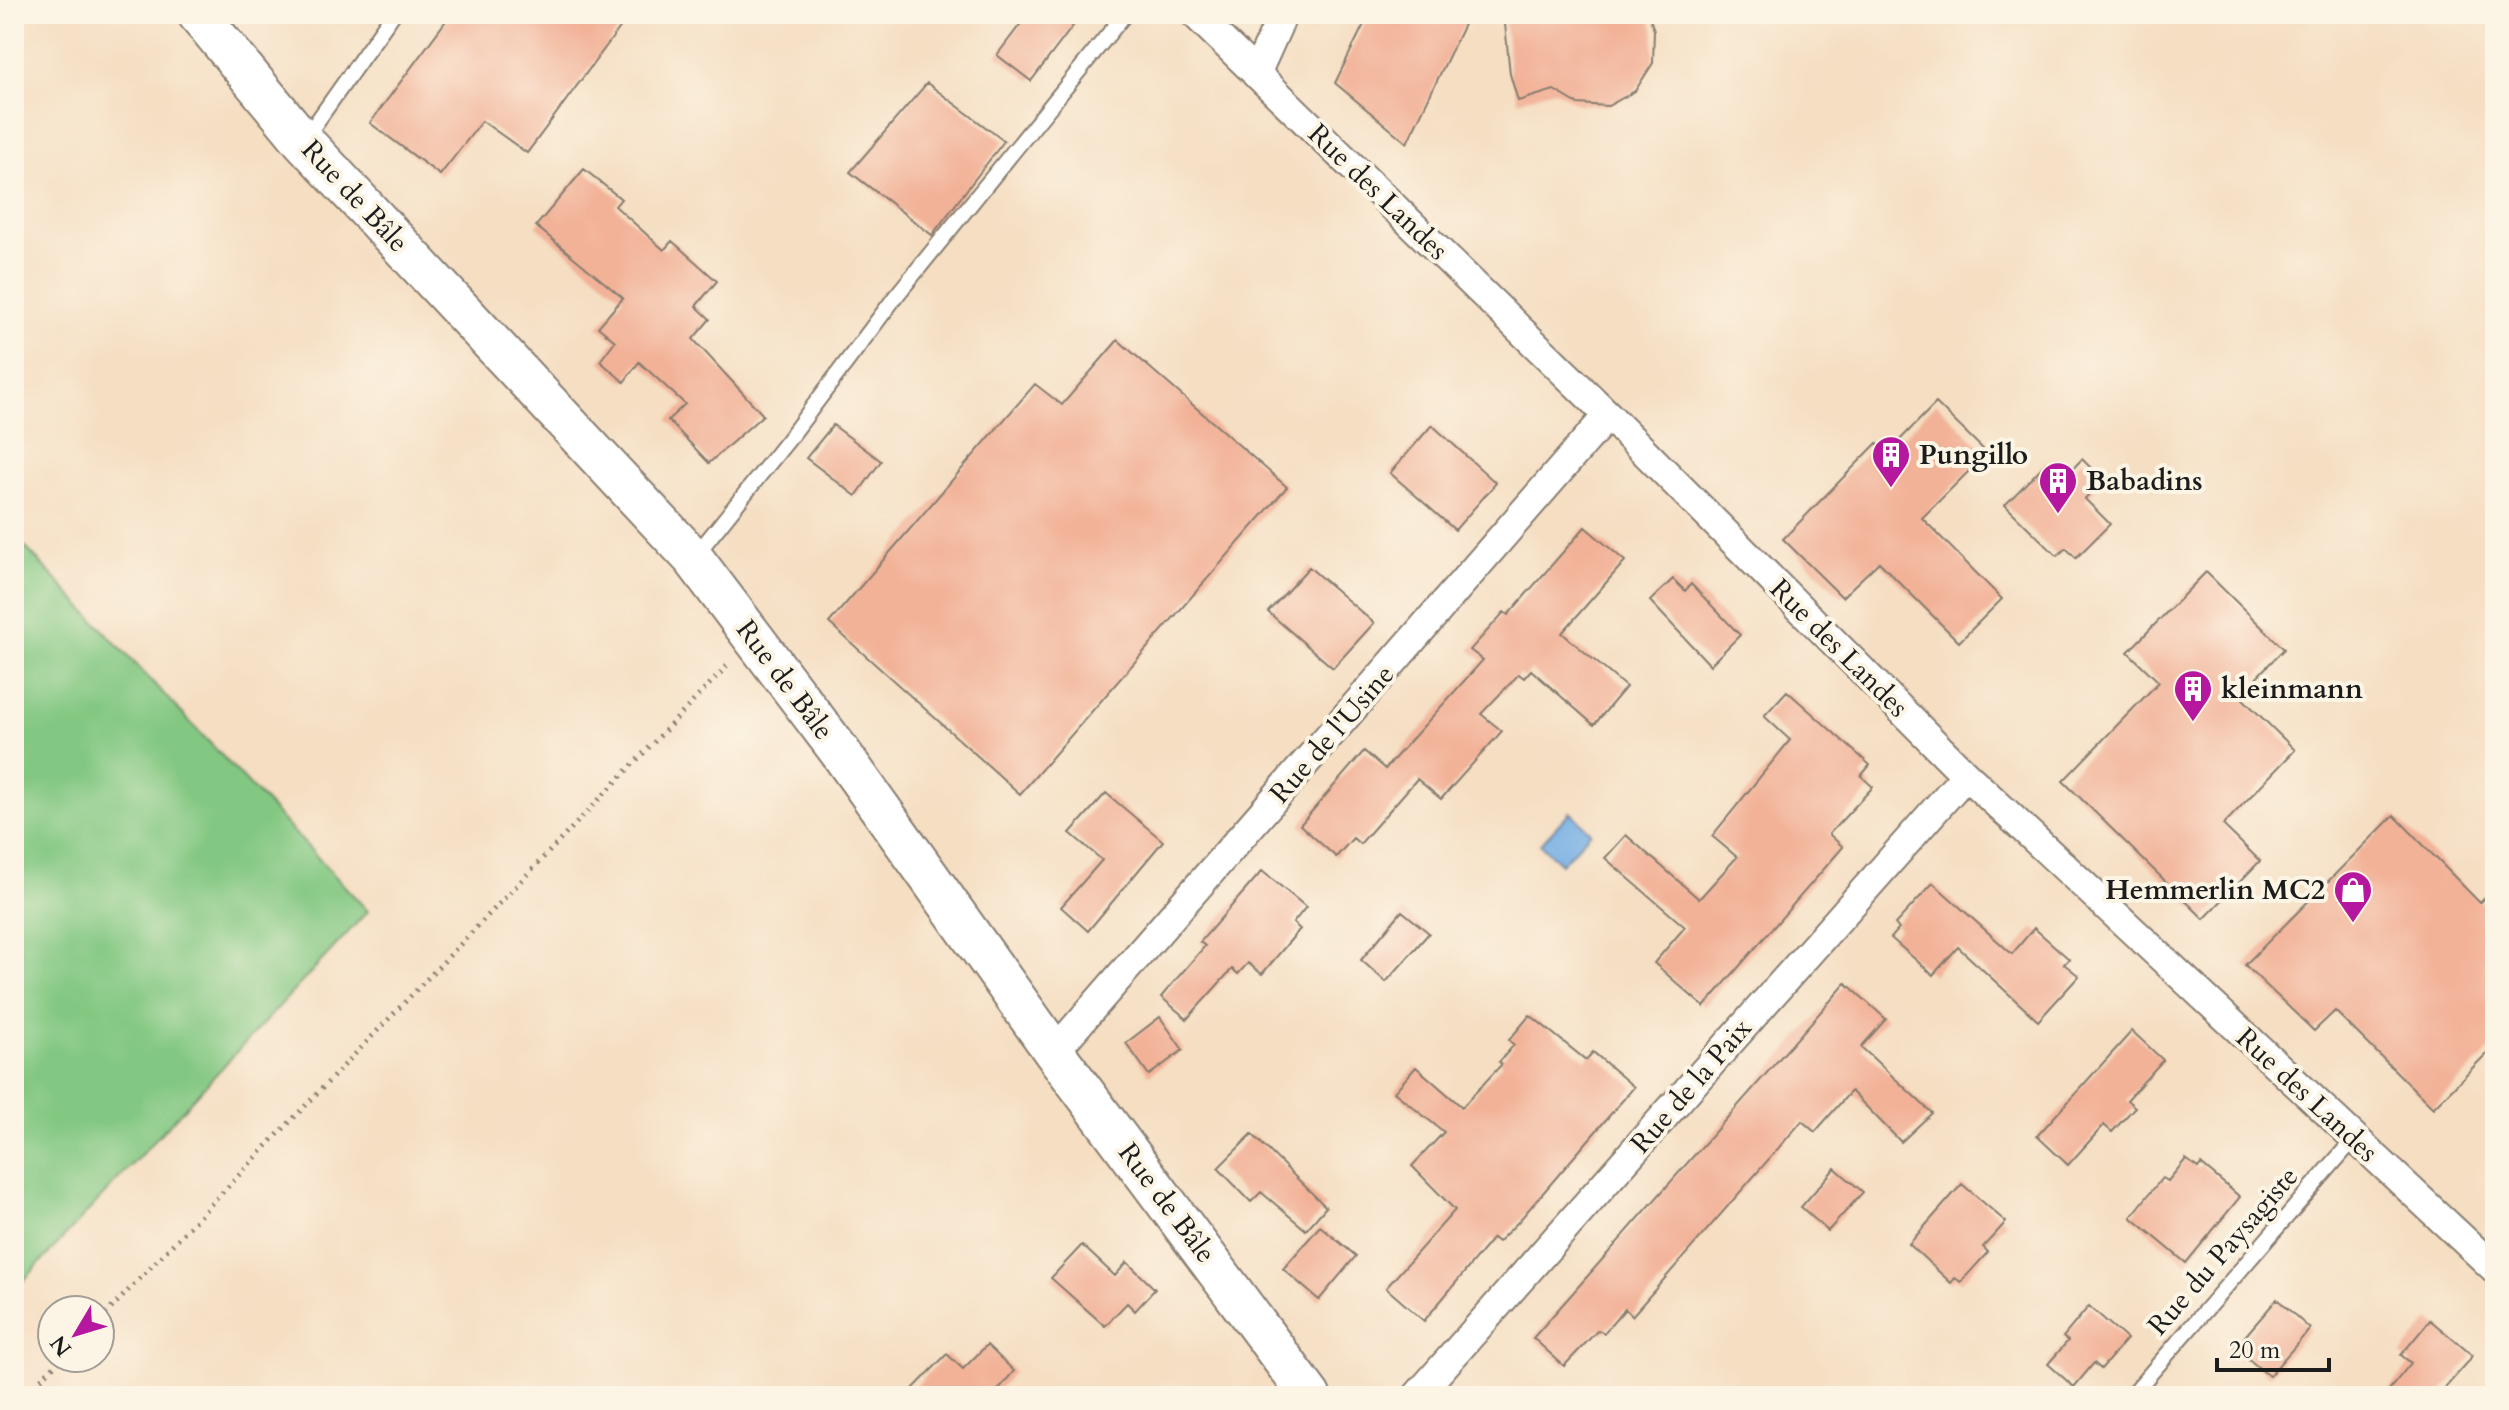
<svg xmlns="http://www.w3.org/2000/svg" width="2509" height="1410" viewBox="0 0 2509 1410" font-family="Cardo,serif">
	<style>
		.green { fill: #83c882; stroke: #50724f; stroke-width: 2 }
		.water { fill: #74aee4; stroke: #486580; stroke-width: 2 }
		.building { fill: #f2b298 }
		.lines { fill: none; stroke-linecap: round; stroke-linejoin: round }
		.lane-casing { stroke: #887d6f; stroke-width: 18 }
		.street-casing { stroke: #887d6f; stroke-width: 32 }
		.secondary-casing { stroke: #887d6f; stroke-width: 44 }
		.path { stroke: #887d6f; stroke-width: 5; stroke-dasharray: 2 6; stroke-linecap: butt }
		.lane { stroke: #fff; stroke-width: 14 }
		.street { stroke: #fff; stroke-width: 28 }
		.secondary { stroke: #fff; stroke-width: 40 }
		.labels { text-anchor: middle; dominant-baseline: central; stroke-width: 8; stroke-linejoin: round; paint-order: stroke }
		.street-label { font-size: 28px; fill: #1c1c1c; stroke: #fcf5e5 }
		.poi-label { font-size: 28px; font-weight: bold; fill: #1c1c1c; stroke: #fcf5e5; text-anchor: start }
	</style>
	<rect width="100%" height="100%" fill="#fcf5e5"/>
	<filter id="ink" filterUnits="userSpaceOnUse"><feTurbulence type="fractalNoise" baseFrequency=".0125" numOctaves="2"/><feDisplacementMap in="SourceGraphic" scale="16" xChannelSelector="R" yChannelSelector="G"/><feConvolveMatrix kernelMatrix="1 2 1 2 8 2 1 2 1" color-interpolation-filters="sRGB"/></filter>
	<filter id="wash" filterUnits="userSpaceOnUse"><feTurbulence type="fractalNoise" baseFrequency=".006" numOctaves="4" result="noise"/><feDisplacementMap in="SourceGraphic" scale="32" xChannelSelector="R" yChannelSelector="G"/><feGaussianBlur stdDeviation="1.8" result="paint"/><feColorMatrix in="noise" values="0 0 0 0 0 0 0 0 0 0 0 0 0 0 0 0 0 1.4 0 .05"/><feComposite in="paint" operator="in"/></filter>
	<g filter="url(#wash)">
		<rect width="100%" height="100%" fill="#f5dec2"/>
		<!-- green -->
		<path class="green" d="M14,535L368,911L14,1291Z"/>
		<!-- water -->
		<path class="water" d="M1570,812L1591,832L1561,864L1540,844Z"/>
		<g id="blocks">
			<!-- building -->
			<path class="building" d="M451,14H630L527,153L482,121L440,175L370,123Z
				M1028,14H1082L1031,81L997,55Z
				M1369,14H1469L1407,143L1335,83Z
				M1504,14H1648L1654,30L1653,63L1635,91L1608,106L1578,104L1554,90L1518,101L1510,74Z
				M927,83L1004,141L932,235L850,172Z
				M584,169L621,199L615,206L664,250L672,241L717,281L696,306L710,319L693,339L763,415L709,463L668,420L685,404L639,362L624,382L600,361L615,341L598,327L623,298L536,226Z
				M1118,340L1287,487L1020,794L829,623L1035,384L1062,405Z
				M1936,403L1987,453L1922,518L2002,599L1959,642L1879,562L1842,597L1783,539L1877,443L1887,453Z
				M833,425L881,461L856,496L806,458Z
				M1432,425L1496,483L1455,530L1390,473Z
				M2082,459L2103,480L2085,499L2110,524L2076,558L2066,548L2057,556L2005,505L2046,463L2063,479Z
				M1585,527L1625,561L1562,633L1626,687L1594,725L1531,670L1524,678L1519,674L1481,714L1502,731L1441,799L1417,779L1360,844L1353,838L1336,857L1300,825L1364,751L1385,769L1483,660L1470,650L1504,612L1508,615Z
				M1309,567L1374,623L1333,668L1268,612Z
				M2206,572L2284,649L2239,695L2295,750L2223,825L2260,861L2204,919L2063,781L2159,682L2128,652Z
				M1673,579L1685,591L1691,584L1740,635L1710,665L1650,601Z
				M1787,691L1870,765L1861,776L1873,787L1829,834L1843,847L1704,1007L1654,963L1685,927L1605,858L1626,835L1699,899L1737,857L1712,836L1790,740L1764,716Z
				M1106,793L1163,841L1088,931L1061,907L1102,860L1070,833Z
				M2394,815L2480,903L2495,887V1045L2433,1108L2335,1011L2314,1031L2245,965Z
				M1262,871L1306,907L1293,923L1300,929L1262,974L1248,963L1238,974L1232,969L1187,1019L1161,997L1205,946L1200,942Z
				M1933,883L2012,954L2034,928L2069,959L2064,964L2079,976L2038,1021L1958,947L1933,975L1891,938L1899,929L1895,924Z
				M1402,911L1429,933L1386,982L1361,960Z
				M1846,983L1886,1019L1861,1047L1932,1113L1901,1142L1851,1091L1815,1132L1802,1121L1632,1316L1625,1309L1604,1333L1598,1330L1564,1366L1533,1338Z
				M1530,1015L1586,1060L1593,1052L1634,1087L1518,1222L1498,1242L1493,1238L1424,1321L1386,1288L1455,1210L1412,1166L1444,1132L1394,1092L1416,1067L1462,1107L1502,1064L1499,1062L1514,1045L1509,1040Z
				M1160,1017L1183,1050L1149,1075L1126,1043Z
				M2132,1031L2163,1060L2127,1100L2135,1107L2112,1132L2104,1125L2068,1165L2037,1136Z
				M1252,1134L1326,1207L1306,1230L1261,1192L1251,1202L1218,1168Z
				M2186,1159L2198,1168L2201,1164L2240,1197L2186,1263L2131,1217L2162,1178L2168,1181Z
				M1835,1168L1863,1192L1828,1231L1801,1207Z
				M1962,1184L2006,1222L1983,1247L1988,1252L1961,1282L1955,1278L1951,1283L1909,1244Z
				M1320,1226L1356,1256L1319,1300L1283,1269Z
				M1082,1245L1115,1276L1127,1262L1155,1289L1135,1311L1127,1303L1105,1326L1051,1278Z
				M2277,1299L2310,1329L2269,1376L2235,1348Z
				M2089,1306L2127,1339L2101,1369L2094,1363L2074,1387L2048,1364L2068,1341L2063,1337Z
				M2430,1320L2472,1355L2469,1361L2438,1396H2384L2411,1363L2401,1355Z
				M987,1345L1014,1371L993,1396H906L947,1354L963,1369Z"/>
		</g>
	</g>
	<g filter="url(#ink)">
		<use href="#blocks" fill-opacity="0" stroke="#887d6f" stroke-width="2"/>
		<g class="lines">
			<!-- lane casing -->
			<g class="lane-casing">
				<path id="lane" d="M306,137L393,14
					M695,556L788,440L896,296L1125,14
					M2131,1396L2354,1139"/>
			</g>
			<!-- street casing -->
			<g class="street-casing">
				<path id="street" d="M1195,14L1608,415L1966,775L2495,1269
					M1256,74L1283,14
					M1054,1052L1608,415
					M1417,1396L1966,775"/>
			</g>
			<!-- secondary casing -->
			<g class="secondary-casing">
				<path id="secondary" d="M198,14L303,141L693,558L840,752L1054,1052L1310,1396"/>
			</g>
			<!-- path -->
			<path class="path" d="M100,1320L728,665
				M24,1396L62,1358"/>
			<!-- lane -->
			<use href="#lane" class="lane"/>
			<!-- street -->
			<use href="#street" class="street"/>
			<!-- secondary -->
			<use href="#secondary" class="secondary"/>
		</g>
	</g>
	<!-- icons -->
	<defs>
		<g id="building-pin" transform="scale(2)"><path d="M0 17L-7.5 6A9.5 9.5 0 1 1 7.5 6Z" fill="#b5179e" stroke="#fcf5e5"/><path d="M-4-6H4V6H1V3H-1V6H-4ZM-2.5-4.3h1.7v1.8h-1.7ZM.8-4.3h1.7v1.8H.8ZM-2.5-1h1.7V.8h-1.7ZM.8-1h1.7V.8H.8Z" fill="#fff"/></g>
		<g id="shop-pin" transform="scale(2)"><path d="M0 17L-7.5 6A9.5 9.5 0 1 1 7.5 6Z" fill="#b5179e" stroke="#fcf5e5"/><path d="M-5-2.5h2.3a2.7 3.5 0 0 1 5.4 0H5L5.5 6h-11ZM-1.5-2.5h3a1.5 2.3 0 0 0-3 0Z" fill="#fff"/></g>
	</defs>
	<g fill-rule="evenodd">
		<use href="#building-pin" x="1891" y="455"/>
		<use href="#building-pin" x="2058" y="481"/>
		<use href="#building-pin" x="2193" y="689"/>
		<use href="#shop-pin" x="2353" y="890"/>
	</g>
	<g class="labels">
		<!-- street labels -->
		<g class="street-label">
			<text transform="translate(1378 192) rotate(44)">Rue des Landes</text>
			<text transform="translate(355 196) rotate(47)">Rue de Bâle</text>
			<text transform="translate(1839 648) rotate(45)">Rue des Landes</text>
			<text transform="translate(785 680) rotate(53)">Rue de Bâle</text>
			<text transform="translate(1332 734) rotate(-49)">Rue de l'Usine</text>
			<text transform="translate(1691 1086) rotate(-49)">Rue de la Paix</text>
			<text transform="translate(2307 1095) rotate(43)">Rue des Landes</text>
			<text transform="translate(1167 1203) rotate(53)">Rue de Bâle</text>
			<text transform="translate(2223 1251) rotate(-49)">Rue du Paysagiste</text>
		</g>
		<!-- poi labels -->
		<g class="poi-label">
			<text x="1919" y="455">Pungillo</text>
			<text x="2086" y="481">Babadins</text>
			<text x="2221" y="689">kleinmann</text>
			<text x="2325" y="890" text-anchor="end">Hemmerlin MC2</text>
		</g>
	</g>
	<!-- margin -->
	<rect width="2509" height="1410" fill="none" stroke="#fcf5e5" stroke-width="48"/>
	<!-- north arrow -->
	<g transform="translate(76 1334) rotate(232)"><circle r="38" fill="#fcf5e5" stroke="#a29e95" stroke-width="2"/>
	<path d="M0-6L14 30L0 20L-14 30Z" fill="#b5179e"/>
	<text y="-12" font-size="22" font-weight="bold" text-anchor="middle" fill="#1c1c1c">N</text>
	</g>
	<!-- scale -->
	<path d="M2217 1358v12h112v-12" fill="none" stroke="#1c1c1c" stroke-width="4"/>
	<text x="2229" y="1358" font-size="24" fill="#1c1c1c" stroke="#fcf5e5" stroke-width="6" paint-order="stroke">20 m</text>
</svg>
